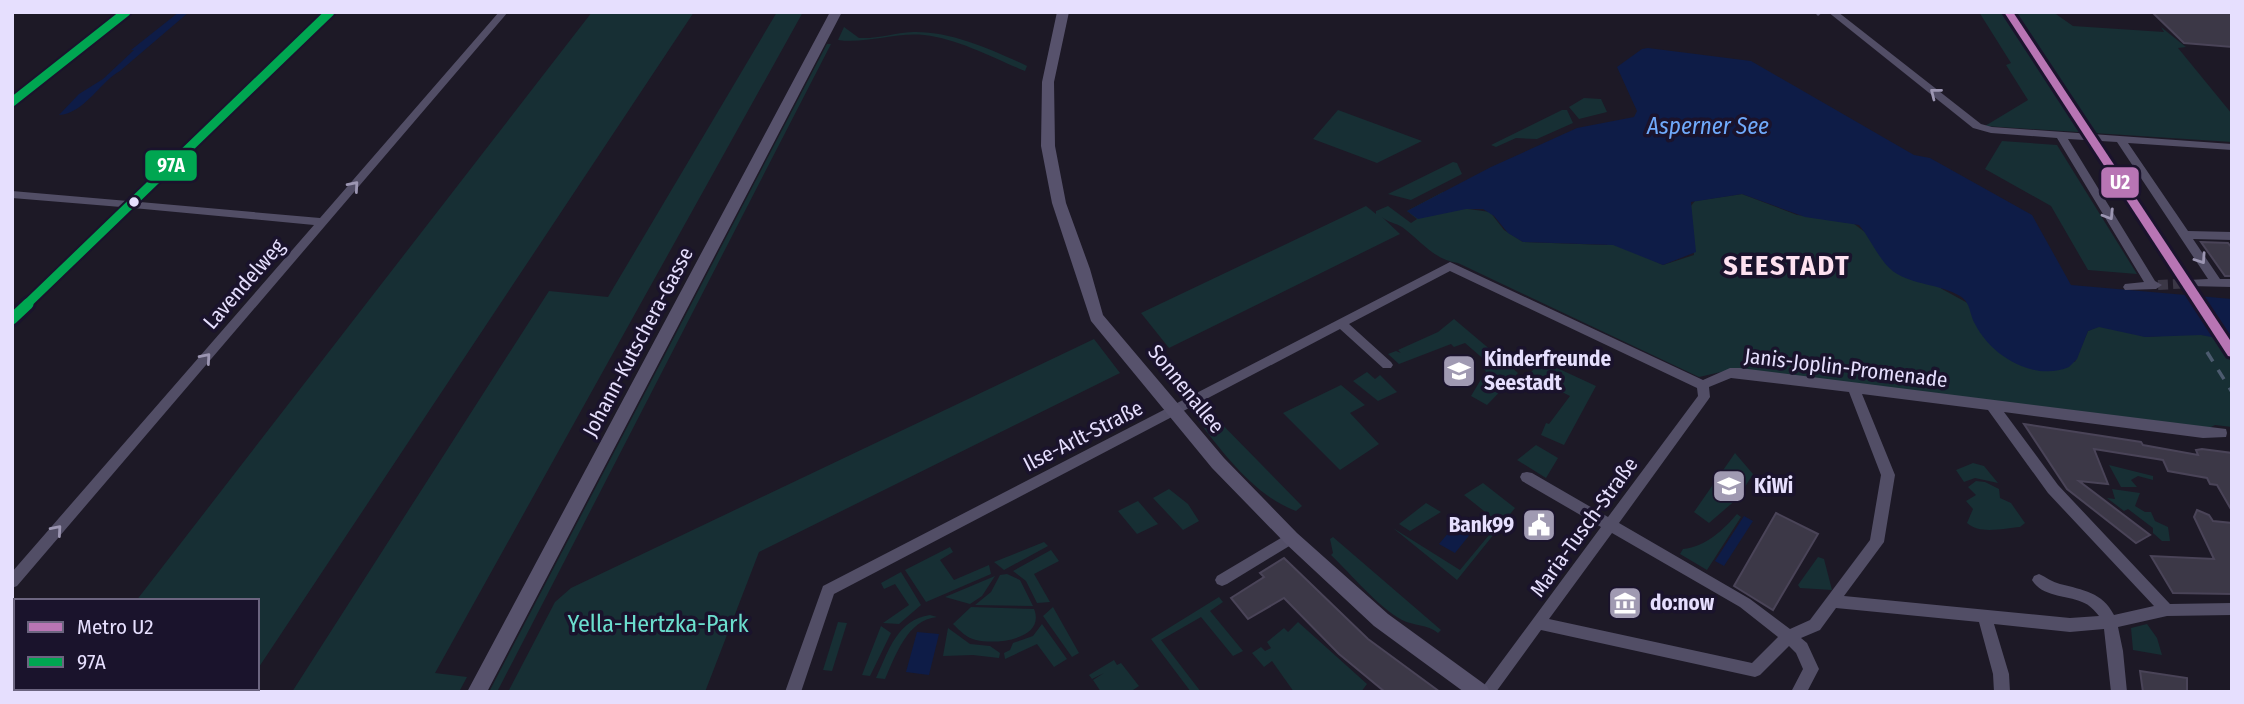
<svg xmlns="http://www.w3.org/2000/svg" width="2244" height="704" viewBox="0 0 2244 704" font-family="'Fira Sans Condensed',sans-serif">
	<style>
		.green { fill: #172f34 }
		.water { fill: #0e1c47 }
		.building { fill: #3c3847; stroke: #4a4458; stroke-width: 2 }
		.lines { fill: none; stroke-linecap: round; stroke-linejoin: round }
		.street-tunnel { stroke: #3b3746; stroke-width: 10; stroke-dasharray: 10 5; stroke-linecap: butt }
		.street { fill: #524e66; fill-rule: evenodd }
		.secondary { fill: #57526c; fill-rule: evenodd }
		.rail { stroke: #4c5b6f; stroke-width: 3.5; stroke-dasharray: 11 10; stroke-linecap: butt }
		.bus-1-far1-casing { stroke: #1a132c; stroke-width: 13 }
		.bus-1-casing { stroke: #1a132c; stroke-width: 17 }
		.bus-1-far1 { stroke: #00a651; stroke-width: 9 }
		.bus-1 { stroke: #00a651; stroke-width: 11 }
		.metro-1-casing { stroke: #1a132c; stroke-width: 6 }
		.metro-1 { fill: #b875b4; fill-rule: evenodd }
		.oneway { stroke: #9c96b2 }
		.bus-dot { fill: #e6dffe; stroke: #1a132c; stroke-width: 2.5 }
		.labels { text-anchor: middle; dominant-baseline: central; stroke-width: 7; stroke-linejoin: round; paint-order: stroke }
		.street-label { font-size: 21px; fill: #e6dffe; stroke: #1a132c }
		.poi-label { font-size: 21px; font-weight: bold; fill: #e6dffe; stroke: #1a132c; text-anchor: start }
		.water-label { font-size: 23px; font-style: italic; fill: #70aafb; stroke: #1a132c }
		.near-park-label { font-size: 24px; fill: #6bdece; stroke: #1a132c }
		.district-label { font-size: 28px; font-weight: bold; letter-spacing: 2px; fill: #fee1f0; stroke: #1a132c }
		.line-badge { stroke: #1a132c; stroke-width: 2.5 }
		.badge-label { font-size: 19px; text-anchor: middle; font-weight: bold; fill: #fff }
	</style>
	<rect width="100%" height="100%" fill="#1d1926"/>
	<!-- green -->
	<path class="green" d="M592,12H694L257,670V601H136Z
		M777,12H803L435,673L467,677L459,692H292L549,291L608,297Z
		M1979,12H2053L2073,26L2164,32L2161,27L2186,47L2178,48L2232,114V142L1985,126L2028,100L2006,65L2011,63Z
		M844,27L859,38C877,39 894,33 913,32C951,31 993,50 1027,66L1025,71C993,58 959,39 924,35C895,32 867,44 838,40Z
		M827,44H831L497,692H489Z
		M1584,98L1601,99L1607,112L1579,119L1569,107Z
		M1338,110L1422,141L1377,163L1313,139Z
		M1562,110H1567L1573,123L1537,139L1516,138L1496,147L1491,145Z
		M2002,141L2057,145L2137,274L2088,270L2051,206L1985,169Z
		M1453,162L1457,163L1462,174L1411,200L1388,194Z
		M1443,192L1454,207L1490,212L1504,230L1523,242L1607,245L1610,240L1663,265L1694,255L1690,207L1695,201L1742,194L1797,215L1850,221L1942,289L2075,362L2088,331L2102,325L2146,337L2192,334L2232,338V427L2215,425L2205,430L1734,369L1699,377L1458,263C1434,260 1420,240 1402,227C1396,223 1389,223 1382,217L1400,234L1169,348L1141,313L1366,206L1376,214V211L1388,206L1411,223L1417,219L1407,211Z
		M1454,319L1518,373L1487,405L1471,396L1486,371L1483,369L1487,362L1465,343L1454,347L1451,344L1399,364L1388,354L1396,351L1401,353L1398,350L1438,332Z
		M1094,339L1120,373L759,552L705,692H508L555,602L571,588Z
		M1542,361L1596,386L1564,445L1541,435L1546,423L1549,424L1570,396L1528,375Z
		M1367,372L1375,379L1380,375L1397,392L1378,401L1353,381Z
		M1341,385L1365,405L1350,413L1379,444L1340,470L1283,413Z
		M1210,412L1302,506L1296,511C1256,497 1222,452 1197,419Z
		M1536,445L1558,458L1546,478L1517,460Z
		M1735,453L1753,474L1738,498L1709,523L1694,512Z
		M1973,463L1984,466L1998,483L1975,478L1964,482L1956,470Z
		M2109,465L2153,476V480L2138,476L2131,480L2137,487H2121Z
		M1976,481L1985,482L1999,489L2000,498L2011,503L2025,523L2020,527C2004,528 1980,535 1967,523L1973,509L1966,501L1976,495L1968,487Z
		M1483,483L1515,508L1457,580L1393,528L1460,570L1499,523L1464,495Z
		M1169,489L1188,504L1199,521L1183,530L1153,498Z
		M2112,489L2140,493L2135,506L2145,512H2151L2155,521L2168,527L2170,541H2162L2153,533V528L2128,509L2124,511L2107,498L2115,499Z
		M1138,501L1158,524L1137,534L1118,511Z
		M1426,503L1441,512L1410,531L1399,524Z
		M1737,514L1741,517L1707,570L1680,554L1683,549C1706,547 1724,529 1737,514Z
		M1333,537L1441,630L1438,633C1427,624 1414,626 1402,620C1378,607 1351,574 1331,555L1333,553L1330,539Z
		M1044,542L1048,546L1004,570L994,562Z
		M950,547L953,552L940,560L954,580L989,565L991,574L926,602L905,570Z
		M1051,550L1059,561L1034,574L1050,602L1037,603L1026,581L1013,571Z
		M1818,557L1824,559L1832,590L1800,588L1798,585Z
		M901,572L921,605L899,624L883,623L909,605L895,584L884,589L881,583Z
		M1007,574L1020,580L1033,606L975,605L991,592L1000,575Z
		M995,576L982,596L970,604L945,597Z
		M1219,597L1223,602L1210,611L1243,651L1233,656L1201,617L1161,640L1201,692H1191L1151,639Z
		M971,607L1034,609C1046,639 997,645 976,640C967,638 960,631 953,624Z
		M1053,607L1079,653L1072,657L1043,616Z
		M930,615L937,617C907,620 896,655 885,679L876,678C889,650 897,620 930,615Z
		M838,622L847,623L832,671L823,670Z
		M1298,622L1367,684L1361,692H1294L1272,661L1264,667L1252,653L1261,647L1265,651L1271,648L1267,642L1284,628L1288,632Z
		M1042,624L1067,659L1054,667L1037,644L1005,659L1004,653L1010,650L1013,643L1033,636Z
		M2147,624L2157,638L2162,655L2133,650L2131,628Z
		M881,626L891,633L870,676L862,675Z
		M948,628L970,644L990,646L1000,653L999,658L973,655L943,656Z
		M1114,660L1117,665L1121,663L1139,686L1130,692H1101L1093,680L1104,673L1092,679L1089,675Z
		M69,688H245L243,692H66Z"/>
	<!-- water -->
	<path class="water" d="M179,12H189L120,71C102,80 84,114 59,115L79,94L103,79L134,50H131Z
		M1648,48L1751,61L1914,155L1930,158L2032,215L2071,285L2232,299V341L2201,335L2145,337L2099,327L2088,331L2077,359L2069,367C2034,382 1991,356 1975,324C1969,313 1971,303 1960,296C1940,284 1913,285 1894,272C1879,261 1871,239 1859,225L1805,217L1742,194L1691,202L1696,252L1663,265L1613,245L1523,242L1508,233L1494,216L1483,209H1466L1418,219L1407,211L1491,167L1577,128L1634,117L1637,111L1617,67L1642,49Z
		M1744,516L1753,521L1724,566L1715,561Z
		M1461,518L1476,527L1455,553L1439,544Z
		M917,632L939,634L929,675L906,672Z"/>
	<!-- building -->
	<path class="building" d="M2152,12H2232V47L2184,43Z
		M2201,242L2228,243L2232,248V276H2225Z
		M2024,424L2141,442L2143,445L2198,455L2196,450L2202,449L2232,453V511L2217,485L2210,484L2207,478L2168,471L2163,460L2094,449L2108,484L2079,481L2150,535L2136,543L2067,489Z
		M2197,510L2209,515L2213,521L2232,523V594L2173,593L2151,556L2214,559L2194,517Z
		M1776,513L1818,534L1773,610L1734,586Z
		M1284,558L1368,639L1440,692H1385L1339,654L1284,598L1248,619L1231,598L1264,577L1260,573Z
		M2140,671L2187,678V692H2143Z"/>
	<g class="lines">
		<!-- street-tunnel -->
		<path class="street-tunnel" d="M2158,285L2192,283"/>
		<!-- street -->
		<path class="street" d="M120,12H130L12,105V97Z
			M324,12H334L140,202L320,218L499,12H508L17,586L12,588V572L314,225L133,208L16,322L12,323V312L121,207L12,198V191L128,201Z
			M1814,12H1823L1818,16Z
			M1828,12H1838L1981,124L1992,127L2232,144V150L2128,143L2188,231L2232,232V240L2193,239L2220,279H2232V287L2188,286L2186,283L2188,280L2208,279L2117,142L2068,139L2155,281L2162,285L2156,289L2125,290L2123,287L2125,284L2144,282L2057,138L1991,133L1973,128Z
			M1450,262L1703,380L1730,368H1740L2226,429L2227,433L2226,437L2203,438L2004,412L2058,485L2170,604L2232,603V615L2167,616L2118,627L2123,651L2127,692H2111L2104,629L2070,632L1994,624L2009,674L2010,692H1994L1993,674L1979,622L1836,608L1820,630L1801,638L1807,643L1819,669L1807,692H1791L1803,669L1796,653L1789,646L1760,675L1755,677L1541,630L1496,692H1479L1601,527L1522,481L1520,477L1522,473L1527,472L1532,473L1608,517L1698,396L1697,388L1450,271L1349,324L1391,362L1393,365L1391,368H1383L1340,329L834,594L801,692H785L823,586ZM1731,378L1849,392L1881,475L1870,540L1810,620L1790,629L1750,599L1619,523L1708,400L1710,397L1709,387ZM1862,394L1988,410L2048,493L2154,606L2114,615C2102,592 2083,590 2060,584C2052,582 2046,577 2039,574L2034,576L2032,580C2042,597 2066,595 2082,602C2090,605 2094,610 2099,616L2070,618L1844,596L1884,542L1895,475ZM1612,533L1740,607L1778,637L1752,663L1549,619Z
			M1291,532L1296,534L1298,538L1296,542L1227,584L1222,586L1217,584L1215,580L1217,576Z"/>
		<!-- secondary -->
		<path class="secondary" d="M830,12H842L487,692H467Z
			M1057,12H1069L1054,82L1055,146L1066,203L1090,269L1103,315L1224,458L1297,533L1388,614L1487,686L1490,692H1464L1374,626L1285,543L1212,468L1091,321L1052,203L1041,146L1042,82Z"/>
		<!-- rail -->
		<path class="rail" d="M2207,352L2232,392"/>
		<!-- bus-1-far1 casing -->
		<g class="bus-1-far1-casing">
			<path id="bus-1-far1" d="M12,102L126,12
				M26,305L330,12"/>
		</g>
		<!-- bus-1 casing -->
		<g class="bus-1-casing">
			<path id="bus-1" d="M12,319L28,304"/>
		</g>
		<!-- bus-1-far1 -->
		<use href="#bus-1-far1" class="bus-1-far1"/>
		<!-- bus-1 -->
		<use href="#bus-1" class="bus-1"/>
		<!-- metro-1 casing -->
		<g class="metro-1-casing">
			<path id="metro-1" d="M2004,12H2013L2232,343V357L2228,356Z"/>
		</g>
		<!-- metro-1 -->
		<use href="#metro-1" class="metro-1"/>
	</g>
	<!-- one-way arrows -->
	<defs><path id="oneway-chevron" d="M-2-3.5L2.5 0L-2 3.5" fill="none" stroke-width="1.6" stroke-linecap="round" stroke-linejoin="round" transform="scale(1.75)"/></defs>
	<g class="oneway">
		<use href="#oneway-chevron" transform="translate(1935 93) rotate(-142)"/>
		<use href="#oneway-chevron" transform="translate(354 186) rotate(-49)"/>
		<use href="#oneway-chevron" transform="translate(2109 215) rotate(58)"/>
		<use href="#oneway-chevron" transform="translate(2201 259) rotate(56)"/>
		<use href="#oneway-chevron" transform="translate(206 358) rotate(-49)"/>
		<use href="#oneway-chevron" transform="translate(57 530) rotate(-49)"/>
	</g>
	<!-- icons -->
	<defs>
		<g id="school-square" transform="scale(1.75)"><rect x="-9" y="-9" width="18" height="18" rx="4" fill="#a09ab2" stroke="#1a132c"/><path d="M0-5L7-2L0 1L-7-2ZM-4 1L0 2.5L4 1V4Q0 6-4 4Z" fill="#fff"/></g>
		<g id="civic-square" transform="scale(1.75)"><rect x="-9" y="-9" width="18" height="18" rx="4" fill="#a09ab2" stroke="#1a132c"/><path d="M-.6-6.5H3V-4.5H.6V-3L4-1V1h2V6H-6V1h2V-1L-.6-3ZM-1.2 2.5V6h2.4V2.5Z" fill="#fff"/></g>
		<g id="museum-square" transform="scale(1.75)"><rect x="-9" y="-9" width="18" height="18" rx="4" fill="#a09ab2" stroke="#1a132c"/><path d="M0-6L6-3V-2H-6V-3ZM-5-1h2V3h-2ZM-1-1h2V3h-2ZM3-1h2V3H3ZM-6 4H6V6H-6Z" fill="#fff"/></g>
	</defs>
	<g fill-rule="evenodd">
		<use href="#school-square" x="1459" y="371"/>
		<use href="#school-square" x="1729" y="486"/>
		<use href="#civic-square" x="1539" y="525"/>
		<use href="#museum-square" x="1625" y="603"/>
	</g>
	<!-- markers -->
	<circle class="bus-dot" cx="134" cy="202" r="6"/>
	<g class="labels">
		<!-- street labels -->
		<g class="street-label">
			<text transform="translate(244 284) rotate(-49)">Lavendelweg</text>
			<text transform="translate(638 342) rotate(-62)">Johann-Kutschera-Gasse</text>
			<text transform="translate(1846 368) rotate(7)">Janis-Joplin-Promenade</text>
			<text transform="translate(1186 389) rotate(51)">Sonnenallee</text>
			<text transform="translate(1083 436) rotate(-27)">Ilse-Arlt-Straße</text>
			<text transform="translate(1584 527) rotate(-54)">Maria-Tusch-Straße</text>
		</g>
		<!-- poi labels -->
		<g class="poi-label">
			<text x="1484" y="359">Kinderfreunde<tspan x="1484" dy="24">Seestadt</tspan></text>
			<text x="1754" y="486">KiWi</text>
			<text x="1514" y="525" text-anchor="end">Bank99</text>
			<text x="1650" y="603">do:now</text>
		</g>
		<!-- water labels -->
		<g class="water-label">
			<text x="1708" y="126">Asperner See</text>
		</g>
		<!-- near-park labels -->
		<g class="near-park-label">
			<text x="658" y="624">Yella-Hertzka-Park</text>
		</g>
		<!-- district labels -->
		<g class="district-label">
			<text x="1787" y="265">SEESTADT</text>
		</g>
	</g>
	<g class="line-badge">
		<rect x="144" y="149" width="54" height="33" rx="7" fill="#00a651"/>
		<rect x="2100" y="166" width="40" height="33" rx="7" fill="#b875b4"/>
	</g>
	<g class="badge-label">
		<text x="171" y="172">97A</text>
		<text x="2120" y="189">U2</text>
	</g>
	<!-- border -->
	<rect width="2244" height="704" fill="none" stroke="#e6dffe" stroke-width="28"/>
	<!-- legend -->
	<rect x="14" y="599" width="245" height="91" fill="#1a132c" stroke="#6c6580" stroke-width="2"/>
	<rect x="28" y="622" width="35" height="10" fill="#b875b4" stroke="#6c6580" stroke-width="2"/>
	<text x="77" y="634" font-size="21" fill="#e6dffe">Metro U2</text>
	<rect x="28" y="657" width="35" height="10" fill="#00a651" stroke="#6c6580" stroke-width="2"/>
	<text x="77" y="669" font-size="21" fill="#e6dffe">97A</text>
</svg>
